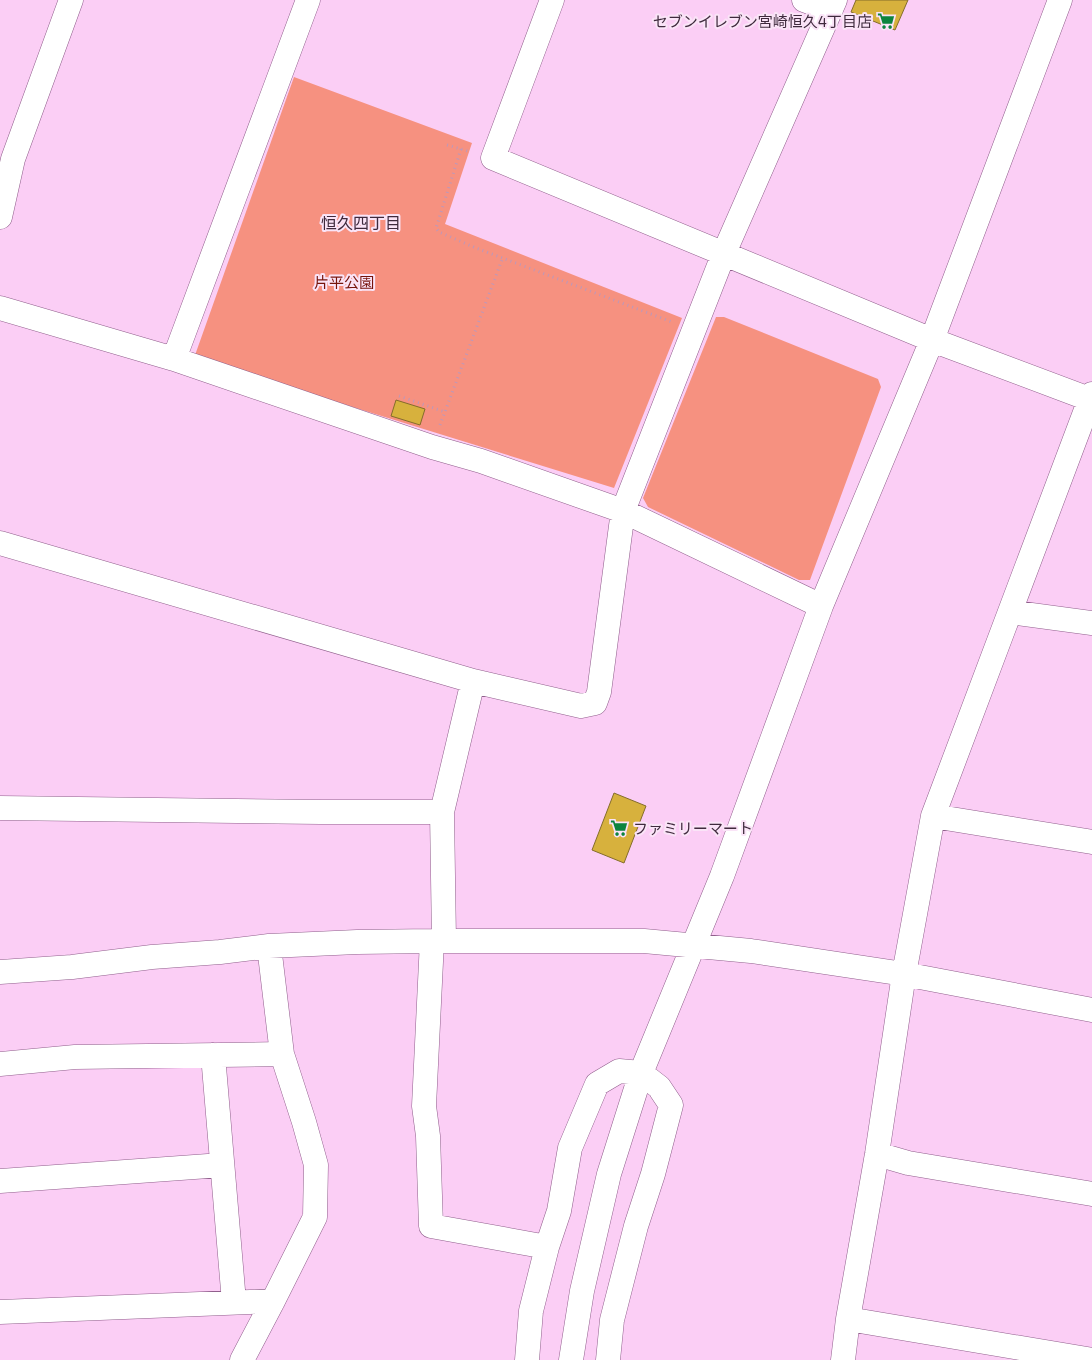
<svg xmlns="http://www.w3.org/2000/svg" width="1092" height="1360" viewBox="0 0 1092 1360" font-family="'Exo 2','Noto Sans JP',sans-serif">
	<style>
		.green { fill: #f69180 }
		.building { fill: #d7b13d; stroke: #846d2b }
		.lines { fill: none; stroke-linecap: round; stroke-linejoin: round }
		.minor-casing { stroke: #905f8c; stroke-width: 25 }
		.path { stroke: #bd98b9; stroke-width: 3; stroke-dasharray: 1 4; stroke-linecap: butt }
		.minor { stroke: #fff; stroke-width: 24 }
		.labels { text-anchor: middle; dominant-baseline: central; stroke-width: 4; stroke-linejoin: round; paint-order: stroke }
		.poi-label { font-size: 15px; fill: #3f2a3d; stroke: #fae4f7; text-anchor: end }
		.park-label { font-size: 15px; fill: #76140b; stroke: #fae4f7 }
		.neighbourhood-label { font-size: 16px; fill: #3f2a3d; stroke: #fae4f7 }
	</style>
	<rect width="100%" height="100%" fill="#fbcef5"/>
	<!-- green -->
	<path class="green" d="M294,77L472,143L445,224L682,318L614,488L194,358Z
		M716,317H724L878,379L881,387L810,580H799L648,507L643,498Z"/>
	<!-- building -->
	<path class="building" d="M856,0H908L895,30L851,12Z
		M396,400L425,409L420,425L391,416Z
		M614,793L646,806L624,863L592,850Z"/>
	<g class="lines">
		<!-- minor casing -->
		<g class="minor-casing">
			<path id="minor" d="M552,0L493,158L932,340L1092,400
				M804,0L831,10
				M0,217L13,159L71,0
				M0,308L174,359L432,447L481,461L623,511L821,606
				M174,359L308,0
				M0,543L473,681L581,706L595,703L599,692L623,511L724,253L835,0
				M1010,612L1092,623
				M0,808L321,812H442
				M933,816L1092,842
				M432,941L424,1106L428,1136L431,1226L547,1247
				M444,941L442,812L473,681
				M0,972L72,967L152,957L220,952L269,946L357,942L432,941H644L751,951L904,974L1092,1010
				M213,1055L234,1302
				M0,1064L75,1057L282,1054
				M877,1154L908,1163L1092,1194
				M0,1181L222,1165
				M0,1312L273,1301
				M848,1319L1092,1360
				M242,1360L273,1301L315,1217L316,1165L304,1122L282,1054L269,946
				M527,1360L531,1311L547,1247L559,1211L570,1148L597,1084L619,1071L641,1073L659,1087L671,1105L653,1174L636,1226L612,1320L608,1360
				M571,1360L582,1291L609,1174L641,1073L722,876L821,606L932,340L1060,0
				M843,1360L848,1319L877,1154L904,974L933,816L1092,394"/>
		</g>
		<!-- path -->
		<path class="path" d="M447,145L471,152
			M461,149L436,228L439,232L476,248L672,322
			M399,396L445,412
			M440,425L503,257"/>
		<!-- minor -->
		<use href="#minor" class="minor"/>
	</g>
	<!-- icons -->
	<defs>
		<g id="supermarket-bare" transform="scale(1.35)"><path d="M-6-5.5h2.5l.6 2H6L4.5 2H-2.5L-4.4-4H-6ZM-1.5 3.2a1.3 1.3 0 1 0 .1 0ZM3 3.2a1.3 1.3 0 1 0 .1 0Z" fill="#0c843e" stroke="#fae4f7" stroke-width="2.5" paint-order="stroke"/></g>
	</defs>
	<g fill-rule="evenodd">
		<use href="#supermarket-bare" x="886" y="21"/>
		<use href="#supermarket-bare" x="619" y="828"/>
	</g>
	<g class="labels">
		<!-- poi labels -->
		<g class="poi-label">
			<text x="872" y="21">セブンイレブン宮崎恒久4丁目店</text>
			<text x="633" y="828" text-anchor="start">ファミリーマート</text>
		</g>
		<!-- park labels -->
		<g class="park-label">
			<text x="344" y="282">片平公園</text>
		</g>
		<!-- neighbourhood labels -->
		<g class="neighbourhood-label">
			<text x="361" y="222">恒久四丁目</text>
		</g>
	</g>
</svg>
